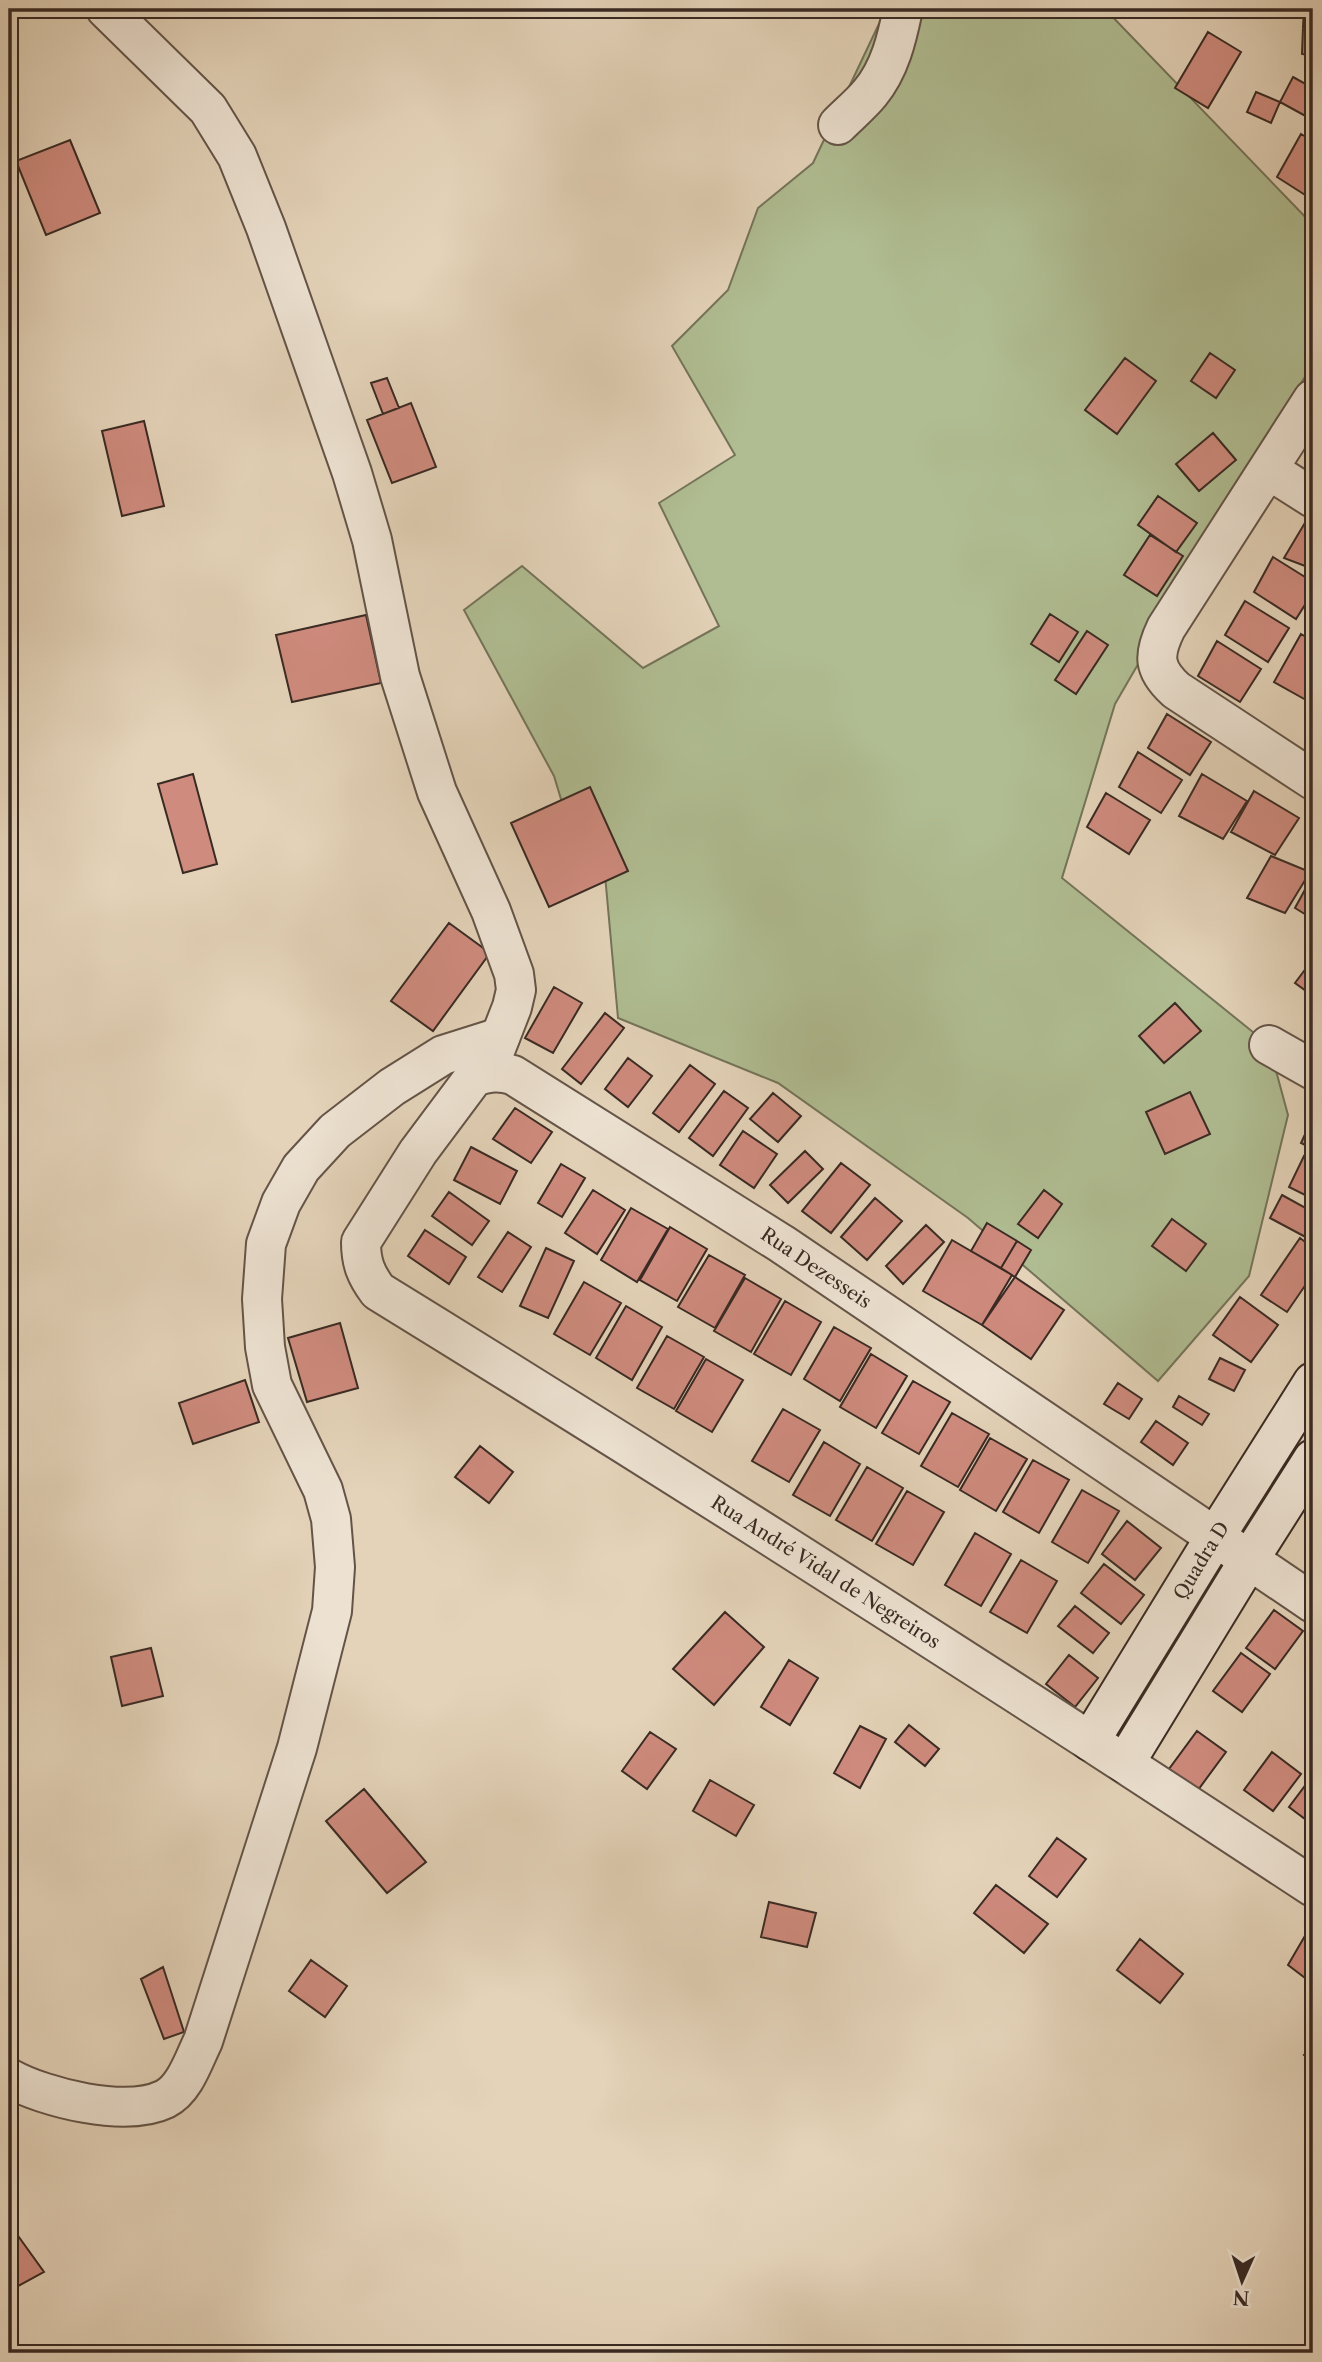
<svg xmlns="http://www.w3.org/2000/svg" width="1322" height="2362" viewBox="0 0 1322 2362" font-family="'Libre Caslon Text',serif">
	<style>
		.green { fill: #b0bd92; stroke: #74745a; stroke-width: 2 }
		.building { fill: #cf8b7e; stroke: #392a23; stroke-width: 2 }
		.lines { fill: none; stroke-linecap: round; stroke-linejoin: round }
		.street-casing { stroke: #645448; stroke-width: 42 }
		.secondary-casing { stroke: #392a23; stroke-width: 42 }
		.street { stroke: #ede2d2; stroke-width: 38 }
		.secondary { stroke: #ede2d2; stroke-width: 38 }
		.labels { text-anchor: middle; dominant-baseline: central; stroke-width: 6; stroke-linejoin: round; paint-order: stroke }
		.street-label { font-size: 19px; fill: #392a23; stroke: #ede2d2 }
	</style>
	<rect width="100%" height="100%" fill="#e4d3b9"/>
	<filter id="stains"><feTurbulence type="fractalNoise" baseFrequency=".00286" numOctaves="4"/><feColorMatrix values="0 0 0 0 .2 0 0 0 0 .09 0 0 0 0 .02 0 0 0 .5 -.17"/></filter>
	<radialGradient id="worn" r=".72"><stop offset=".6" stop-color="#630" stop-opacity="0"/><stop offset="1" stop-color="#630" stop-opacity=".3"/></radialGradient>
	<!-- green -->
	<path class="green" d="M886,9H1105L1313,225V363L1115,704L1062,878L1269,1045L1288,1115L1249,1276L1158,1381L968,1218L778,1083L618,1018L605,875L570,829L554,776L464,610L522,566L643,668L719,626L659,503L735,455L672,346L728,290L758,208L813,163Z"/>
	<!-- building -->
	<path class="building" d="M1304,9H1313V28L1303,27Z
		M1303,27L1313,28V56L1302,54Z
		M1208,32L1241,52L1208,108L1175,88Z
		M1293,77L1313,88V114L1311,119L1280,102Z
		M1256,92L1280,102L1271,123L1247,112Z
		M1301,134L1313,141V200L1277,177Z
		M70,140L100,213L46,235L16,161Z
		M1210,353L1235,370L1216,398L1191,381Z
		M1125,358L1156,381L1117,434L1085,410Z
		M387,378L399,408L383,414L371,383Z
		M411,403L436,467L392,483L367,420Z
		M144,421L164,506L122,516L102,431Z
		M1213,433L1236,460L1199,491L1176,464Z
		M1158,496L1197,523L1176,552L1138,525Z
		M1312,511L1313,513V569L1284,558Z
		M1150,535L1183,556L1157,596L1124,575Z
		M1273,557L1313,582V592L1296,619L1254,592Z
		M1245,601L1289,628L1268,662L1225,635Z
		M1050,614L1078,632L1059,662L1031,644Z
		M366,615L381,683L292,702L276,635Z
		M1087,631L1108,645L1076,694L1055,680Z
		M1301,634L1313,641V687L1306,700L1274,682Z
		M1217,641L1261,669L1240,702L1198,676Z
		M1167,714L1211,742L1190,775L1148,748Z
		M1138,752L1182,780L1161,813L1119,787Z
		M193,774L217,864L183,873L158,784Z
		M1202,774L1247,801L1223,839L1179,816Z
		M590,787L628,871L549,907L511,823Z
		M1254,791L1299,818L1275,855L1231,832Z
		M1106,793L1150,820L1129,854L1087,827Z
		M1271,856L1310,872L1285,913L1247,898Z
		M1313,875V919L1295,908Z
		M449,923L490,953L433,1031L391,1001Z
		M1313,959V996L1295,983Z
		M554,987L582,1003L553,1053L525,1038Z
		M1175,1003L1201,1031L1164,1063L1139,1036Z
		M605,1013L624,1028L581,1084L562,1069Z
		M628,1058L652,1076L628,1107L605,1089Z
		M690,1065L715,1084L679,1132L653,1113Z
		M724,1091L748,1108L713,1156L689,1138Z
		M1190,1092L1210,1134L1165,1154L1146,1112Z
		M773,1093L801,1116L778,1142L750,1119Z
		M515,1108L552,1132L531,1163L493,1139Z
		M1313,1117V1149L1301,1143Z
		M743,1131L777,1154L754,1188L720,1165Z
		M471,1147L517,1171L500,1204L454,1180Z
		M805,1151L823,1169L788,1203L770,1185Z
		M1304,1156L1313,1161V1199L1289,1187Z
		M841,1163L870,1185L831,1233L802,1211Z
		M561,1164L585,1178L562,1217L538,1203Z
		M593,1190L625,1210L597,1254L565,1233Z
		M1044,1190L1062,1204L1038,1238L1018,1224Z
		M449,1192L489,1221L472,1245L432,1216Z
		M1282,1195L1313,1212V1241L1270,1218Z
		M875,1198L902,1221L867,1260L841,1237Z
		M631,1208L668,1229L637,1282L601,1260Z
		M1172,1219L1206,1244L1186,1271L1152,1246Z
		M987,1223L1017,1241L1001,1268L971,1251Z
		M926,1225L944,1242L903,1284L886,1266Z
		M670,1227L707,1249L677,1301L640,1280Z
		M425,1230L466,1257L449,1284L408,1256Z
		M508,1232L531,1247L502,1292L478,1277Z
		M1300,1238L1313,1248V1274L1287,1312L1261,1295Z
		M952,1240L1012,1275L982,1325L923,1291Z
		M1017,1241L1031,1250L1015,1277L1001,1268Z
		M546,1248L574,1261L548,1318L520,1306Z
		M709,1255L745,1275L715,1328L678,1307Z
		M1015,1277L1064,1310L1031,1359L982,1325Z
		M745,1278L781,1299L751,1352L714,1331Z
		M584,1282L621,1303L590,1355L554,1334Z
		M1240,1297L1278,1325L1251,1362L1213,1335Z
		M785,1301L821,1322L791,1375L754,1354Z
		M626,1306L662,1327L632,1380L596,1358Z
		M340,1323L358,1388L307,1402L288,1338Z
		M834,1327L871,1348L840,1401L804,1379Z
		M667,1336L704,1357L674,1409L637,1388Z
		M871,1354L907,1376L876,1428L840,1407Z
		M1220,1358L1245,1370L1234,1391L1209,1379Z
		M706,1359L743,1380L712,1432L676,1411Z
		M245,1380L259,1422L193,1444L179,1403Z
		M913,1381L950,1402L919,1454L882,1433Z
		M1118,1383L1142,1399L1129,1419L1104,1404Z
		M1179,1396L1209,1414L1202,1425L1173,1407Z
		M783,1409L820,1430L789,1482L752,1461Z
		M952,1413L989,1434L958,1487L921,1466Z
		M1156,1421L1188,1443L1173,1465L1141,1442Z
		M990,1438L1027,1459L996,1511L960,1490Z
		M824,1442L860,1464L830,1516L793,1495Z
		M480,1446L513,1472L489,1503L455,1477Z
		M1033,1460L1069,1480L1039,1533L1003,1512Z
		M867,1467L903,1488L872,1541L836,1520Z
		M1082,1490L1119,1511L1088,1563L1052,1542Z
		M907,1491L944,1512L913,1565L876,1544Z
		M1127,1521L1161,1548L1135,1580L1102,1554Z
		M975,1533L1011,1554L981,1606L945,1585Z
		M1021,1560L1057,1581L1027,1633L990,1612Z
		M1104,1564L1144,1595L1121,1624L1081,1593Z
		M1075,1606L1109,1633L1093,1653L1058,1626Z
		M1274,1610L1303,1631L1275,1669L1246,1648Z
		M725,1612L764,1647L714,1705L673,1669Z
		M151,1648L163,1696L122,1706L111,1657Z
		M1241,1653L1270,1674L1242,1712L1213,1691Z
		M1069,1655L1098,1678L1075,1707L1046,1684Z
		M789,1660L818,1678L790,1725L761,1707Z
		M909,1725L939,1749L925,1766L895,1742Z
		M860,1726L886,1739L860,1788L834,1773Z
		M1197,1731L1226,1752L1198,1790L1169,1769Z
		M650,1732L676,1749L647,1789L622,1771Z
		M1272,1752L1301,1774L1273,1811L1244,1790Z
		M1313,1775V1825L1289,1807Z
		M710,1780L754,1805L736,1836L693,1811Z
		M364,1789L426,1862L387,1893L326,1821Z
		M1057,1838L1086,1859L1057,1897L1029,1876Z
		M996,1885L1048,1924L1024,1953L974,1913Z
		M769,1902L816,1913L807,1947L761,1937Z
		M1306,1934L1313,1938V1984L1288,1965Z
		M1140,1939L1183,1974L1160,2003L1117,1970Z
		M311,1960L347,1986L325,2017L289,1991Z
		M163,1967L184,2032L164,2039L141,1979Z
		M1313,2046V2063L1304,2055Z
		M16,2233L44,2272L9,2291V2239Z"/>
	<g class="lines">
		<!-- street casing -->
		<g class="street-casing">
			<g id="street">
				<path d="M106,9L208,109L237,156L266,228L352,473L372,540L400,676L437,792L491,911L514,974L516,990L512,1007L491,1061"/>
				<path d="M838,125C849,114 861,104 870,93C890,69 897,38 903,9"/>
				<path d="M1313,399L1166,628C1153,655 1153,669 1176,690L1313,780"/>
				<path d="M1269,470L1313,498"/>
				<path d="M1269,1045L1313,1070"/>
				<path id="s1" d="M1313,1603L782,1244L513,1075C499,1071 488,1072 474,1077L418,1152L361,1242C361,1263 366,1275 378,1291C693,1485 1005,1684 1313,1887"/>
				<path d="M9,2078C45,2098 126,2118 165,2099C185,2089 194,2059 203,2041L297,1748L332,1611L335,1567L331,1519L323,1490L272,1385L265,1347L262,1299L266,1244L281,1203L301,1168L335,1131L392,1087L443,1055L500,1037"/>
			</g>
		</g>
		<!-- secondary casing -->
		<g class="secondary-casing">
			<g id="secondary">
				<path id="s2" d="M1090,1741L1215,1537L1313,1382"/>
				<path d="M1125,1763L1249,1560L1313,1459"/>
			</g>
		</g>
		<!-- street -->
		<use href="#street" class="street"/>
		<!-- secondary -->
		<use href="#secondary" class="secondary"/>
	</g>
	<g class="labels">
		<!-- street labels -->
		<g class="street-label">
			<text transform="translate(816 1268) rotate(34)">Rua Dezesseis</text>
			<text stroke="none"><textPath href="#s2" startOffset="212">Quadra D</textPath></text>
			<text stroke="none"><textPath href="#s1" startOffset="1780">Rua André Vidal de Negreiros</textPath></text>
		</g>
	</g>
	<!-- margin -->
	<rect width="1322" height="2362" fill="none" stroke="#e4d3b9" stroke-width="35"/>
	<rect x="10" y="10" width="1301" height="2341" fill="none" stroke="#392a23" stroke-width="3.5"/>
	<rect x="18" y="18" width="1287" height="2327" fill="none" stroke="#392a23" stroke-width="2"/>
	<!-- north arrow -->
	<g transform="translate(1242 2281) rotate(183)" stroke="#ede2d2" stroke-width="5" paint-order="stroke">
	<path d="M0-5L12 26L0 18L-12 26Z" fill="#392a23"/>
	<text y="-10" font-size="19" font-weight="bold" text-anchor="middle" fill="#392a23">N</text>
	</g>
	<rect width="100%" height="100%" filter="url(#stains)"/>
	<rect width="100%" height="100%" fill="url(#worn)"/>
</svg>
